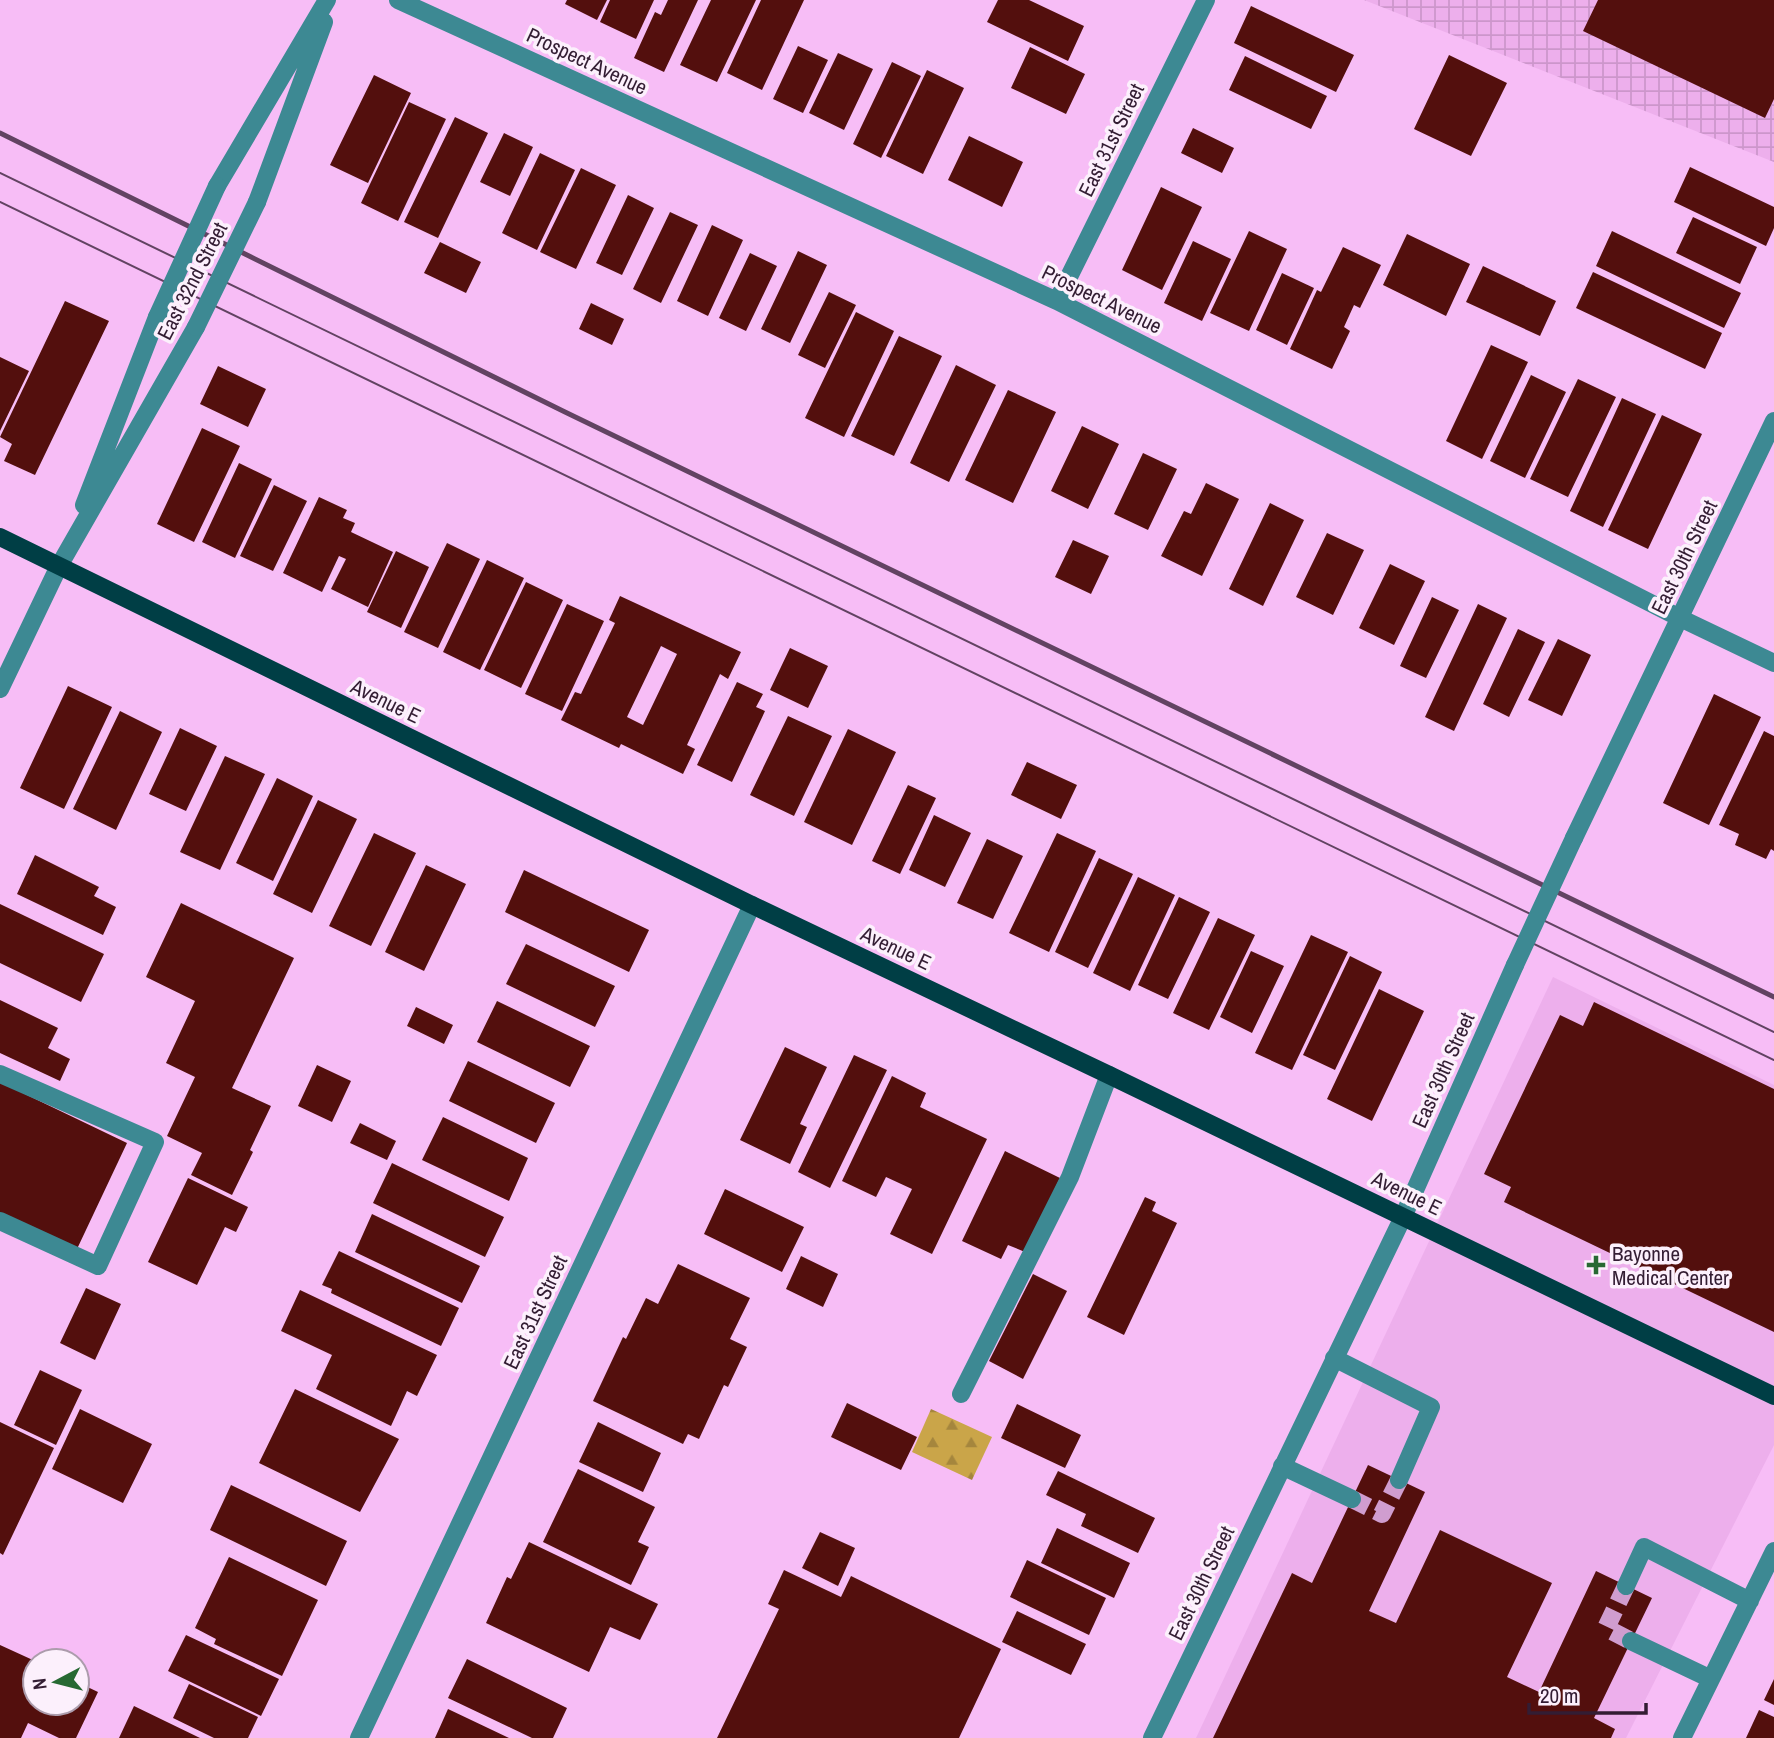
<svg xmlns="http://www.w3.org/2000/svg" width="1774" height="1738" viewBox="0 0 1774 1738" font-family="'Archivo Narrow',sans-serif">
	<style>
		.built { fill: #edafec }
		.industrial { fill: url(#industrial-grid) }
		.forest { fill: url(#forest-firs) }
		.building { fill: #530f0d; fill-rule: evenodd }
		.lines { fill: none; stroke-linecap: round; stroke-linejoin: round }
		.minor-tunnel { stroke: #d09dcf; stroke-width: 18; stroke-dasharray: 18 9; stroke-linecap: butt }
		.minor { stroke: #3d8993; stroke-width: 18 }
		.major { stroke: #003e45; stroke-width: 18 }
		.tram { stroke: #624362; stroke-width: 2 }
		.rail { stroke: #624362; stroke-width: 5 }
		.minor-bridge { stroke: #3d8993; stroke-width: 18 }
		.poi-dot { fill: #276933; stroke: #fcf0fc; stroke-width: 2.5 }
		.labels { text-anchor: middle; dominant-baseline: central; stroke-width: 7; stroke-linejoin: round; paint-order: stroke }
		.street-label { font-size: 21px; fill: #331d33; stroke: #fcf0fc }
		.poi-label { font-size: 21px; fill: #331d33; stroke: #fcf0fc; text-anchor: start }
	</style>
	<defs>
		<pattern id="industrial-grid" width="8" height="8" patternUnits="userSpaceOnUse" patternTransform="scale(1.75)"><rect width="8" height="8" fill="#edafec"/><path d="M0 4h8M4 0v8" fill="none" stroke="#cc96cb"/></pattern>
		<pattern id="forest-firs" width="22" height="20" patternUnits="userSpaceOnUse" patternTransform="scale(1.75)"><rect width="22" height="20" fill="#caa549"/><path d="M5 1l3.5 6h-7zM16 11l3.5 6h-7z" fill="#a5863d"/></pattern>
	</defs>
	<rect width="100%" height="100%" fill="#f7bdf6"/>
	<!-- built -->
	<path class="built" d="M1553,977L1774,1085V1445L1626,1738H1196Z"/>
	<!-- industrial -->
	<path class="industrial" d="M1364,0H1774V162Z"/>
	<!-- forest -->
	<path class="forest" d="M931,1409L992,1437L972,1480L912,1452Z"/>
	<!-- building -->
	<path class="building" d="M567,0H607L597,20L565,4Z
		M610,0H654L636,39L600,22Z
		M668,0H698L664,72L634,58L655,12L661,15Z
		M711,0H756L717,82L680,65Z
		M761,0H804L762,90L727,73Z
		M998,0H1029L1084,26L1068,61L987,22Z
		M1598,0H1774V99L1765,118L1583,31Z
		M1251,6L1354,55L1336,92L1234,43Z
		M798,46L828,60L803,113L773,99Z
		M1030,47L1085,74L1066,114L1011,88Z
		M838,53L873,69L844,130L809,113Z
		M1449,55L1507,83L1471,156L1414,129Z
		M1245,56L1327,96L1311,129L1229,90Z
		M892,62L921,76L881,158L853,144Z
		M927,70L964,88L923,174L886,156Z
		M374,75L411,93L368,183L330,165Z
		M409,102L446,119L398,221L361,203Z
		M455,117L488,133L438,238L404,222Z
		M1193,128L1234,148L1222,173L1181,153Z
		M504,133L533,147L510,196L480,182Z
		M969,136L1023,162L1002,207L948,180Z
		M540,153L575,170L537,250L502,233Z
		M1690,167L1774,207V228L1766,246L1674,202Z
		M581,168L616,185L576,269L540,252Z
		M1161,187L1202,207L1162,290L1122,270Z
		M628,195L654,208L622,275L596,263Z
		M670,212L698,225L661,303L633,289Z
		M1693,217L1757,247L1740,284L1676,253Z
		M712,225L743,240L708,316L677,301Z
		M1249,231L1287,249L1249,331L1210,313Z
		M1612,231L1741,293L1724,328L1596,266Z
		M1407,234L1470,264L1446,316L1383,285Z
		M1193,241L1231,259L1202,321L1164,303Z
		M440,242L481,262L466,293L424,273Z
		M1343,247L1381,265L1360,308L1354,305L1344,327L1350,331L1332,369L1290,349L1317,290L1321,292Z
		M798,251L827,265L790,343L761,329Z
		M750,253L777,266L746,331L719,318Z
		M1483,266L1556,301L1540,336L1466,302Z
		M1593,272L1722,333L1705,369L1576,308Z
		M1282,273L1314,288L1287,345L1256,330Z
		M829,292L856,305L825,368L798,355Z
		M65,301L109,321L35,475L4,461L12,444L0,437Z
		M591,303L624,319L612,345L579,329Z
		M856,312L894,331L844,437L805,418Z
		M899,336L942,356L894,456L851,436Z
		M1491,345L1528,362L1482,459L1446,441Z
		M0,357L29,371L0,431Z
		M956,365L996,385L949,482L910,463Z
		M218,366L266,389L248,427L200,404Z
		M1531,375L1566,392L1525,478L1490,461Z
		M1578,379L1616,397L1568,497L1530,479Z
		M1008,390L1056,412L1013,503L965,480Z
		M1622,398L1656,414L1603,527L1570,511Z
		M1662,415L1702,434L1648,549L1608,530Z
		M1082,426L1119,444L1088,509L1051,491Z
		M202,428L240,446L194,542L157,524Z
		M1143,453L1177,469L1148,530L1114,514Z
		M239,463L272,479L235,558L202,542Z
		M1206,483L1239,499L1202,576L1161,556L1184,511L1191,514Z
		M274,485L307,501L273,571L240,556Z
		M319,497L347,510L343,518L355,523L351,532L393,552L368,607L331,589L346,559L339,556L322,592L283,573Z
		M1270,503L1304,520L1263,606L1229,589Z
		M1327,533L1364,550L1333,615L1296,597Z
		M1073,540L1109,556L1091,594L1055,577Z
		M447,543L480,559L438,648L404,632Z
		M396,551L429,567L401,628L367,612Z
		M487,560L524,578L480,670L443,652Z
		M1390,564L1425,581L1394,645L1359,628Z
		M526,582L563,600L521,688L484,670Z
		M620,596L741,652L728,679L720,674L687,745L695,749L683,774L621,744L619,748L561,720L575,692L581,694L615,623L609,620ZM661,646L677,654L643,725L627,717Z
		M1432,597L1459,610L1426,678L1400,666Z
		M567,604L604,621L562,711L525,694Z
		M1478,604L1507,618L1454,731L1425,717Z
		M1518,629L1545,642L1509,717L1483,704Z
		M1558,639L1591,655L1562,716L1528,700Z
		M790,648L828,666L808,708L770,690Z
		M737,682L763,694L756,707L765,711L732,782L697,765Z
		M68,686L112,707L64,809L20,788Z
		M1714,694L1761,717L1709,825L1663,803Z
		M120,711L162,732L116,830L73,809Z
		M788,716L832,736L794,816L750,795Z
		M180,728L217,746L186,811L149,794Z
		M848,729L896,752L852,845L804,822Z
		M1764,731L1774,736V851L1771,849L1766,859L1735,845L1739,834L1719,825Z
		M225,756L265,774L220,870L180,852Z
		M1027,762L1077,785L1061,819L1011,795Z
		M277,778L313,796L273,881L236,863Z
		M908,785L936,798L900,874L872,861Z
		M318,800L357,819L312,913L273,894Z
		M934,815L971,833L945,887L909,870Z
		M374,833L416,853L371,946L329,926Z
		M1057,833L1096,851L1049,952L1009,933Z
		M987,839L1023,856L993,919L957,903Z
		M35,855L99,887L94,896L116,907L103,935L17,894Z
		M1099,858L1133,874L1088,968L1055,952Z
		M426,865L466,884L424,971L385,952Z
		M524,870L649,930L629,972L505,912Z
		M1138,877L1175,895L1130,991L1093,973Z
		M1179,897L1210,912L1168,999L1138,985Z
		M181,903L294,958L232,1088L271,1106L250,1150L253,1152L232,1195L191,1175L202,1153L167,1136L195,1077L166,1063L195,1001L146,977Z
		M0,904L104,954L81,1002L0,963Z
		M1218,918L1255,935L1209,1030L1173,1013Z
		M1311,935L1348,952L1292,1070L1255,1053Z
		M526,944L615,986L595,1027L506,984Z
		M1251,951L1284,966L1252,1033L1220,1017Z
		M1350,956L1382,972L1335,1070L1303,1055Z
		M1379,989L1424,1011L1372,1121L1327,1099Z
		M0,1000L58,1028L48,1048L70,1059L60,1081L0,1053Z
		M497,1001L590,1046L570,1087L477,1042Z
		M1594,1002L1774,1089V1332L1504,1202L1511,1187L1484,1174L1560,1015L1583,1026Z
		M416,1007L453,1025L444,1044L407,1026Z
		M785,1047L827,1067L800,1124L807,1127L790,1164L740,1140Z
		M854,1055L887,1070L830,1188L798,1172Z
		M468,1061L555,1103L536,1143L449,1101Z
		M317,1065L351,1081L332,1122L298,1106Z
		M892,1076L926,1093L920,1107L987,1139L932,1254L890,1234L912,1189L886,1177L876,1197L842,1181Z
		M0,1082L127,1143L77,1249L0,1213Z
		M443,1117L528,1158L509,1201L422,1160Z
		M360,1123L396,1141L387,1160L350,1143Z
		M1005,1151L1060,1178L1025,1252L1008,1245L1001,1259L962,1241Z
		M392,1163L504,1217L485,1257L373,1203Z
		M188,1178L248,1207L236,1232L225,1227L197,1285L148,1262Z
		M725,1189L804,1227L782,1272L704,1234Z
		M1145,1197L1156,1202L1152,1211L1177,1223L1124,1335L1087,1317Z
		M372,1214L480,1266L462,1303L355,1252Z
		M339,1251L459,1308L441,1346L331,1293L332,1289L322,1285Z
		M801,1256L838,1274L823,1307L786,1289Z
		M678,1264L750,1298L730,1339L747,1347L728,1387L724,1385L699,1439L688,1434L683,1444L593,1401L623,1337L626,1339L646,1298L658,1304Z
		M1033,1274L1067,1291L1023,1379L989,1361Z
		M86,1288L121,1304L95,1360L60,1343Z
		M300,1290L437,1355L417,1396L407,1391L391,1426L316,1389L332,1355L281,1331Z
		M40,1370L82,1390L56,1445L14,1425Z
		M295,1389L399,1439L360,1512L259,1463Z
		M847,1403L917,1437L901,1470L831,1437Z
		M1017,1404L1081,1435L1065,1468L1001,1438Z
		M80,1409L152,1444L123,1503L52,1469Z
		M0,1422L54,1448L3,1555L0,1553Z
		M598,1422L661,1453L643,1492L579,1462Z
		M1368,1465L1425,1492L1369,1611L1396,1623L1440,1530L1552,1583L1507,1677L1539,1692L1596,1571L1652,1598L1594,1718L1615,1729L1611,1738H1213L1292,1573L1312,1583Z
		M578,1469L655,1507L638,1542L649,1547L631,1585L543,1542Z
		M1058,1471L1155,1518L1138,1553L1081,1526L1086,1514L1046,1495Z
		M231,1485L347,1541L326,1586L210,1530Z
		M1057,1528L1130,1563L1114,1598L1041,1563Z
		M820,1532L855,1548L838,1586L802,1568Z
		M529,1542L658,1604L640,1640L610,1627L589,1672L486,1623L507,1577L511,1579Z
		M229,1557L318,1600L282,1676L214,1644L216,1639L195,1628Z
		M1027,1560L1106,1598L1089,1635L1010,1597Z
		M784,1570L841,1597L851,1576L1001,1649L959,1738H717L779,1609L768,1604Z
		M1017,1611L1086,1644L1071,1675L1002,1642Z
		M186,1635L279,1679L261,1716L168,1671Z
		M0,1645L35,1661V1703H77V1682L98,1692L76,1738H59L28,1723L21,1738H0Z
		M467,1659L567,1708L553,1738H532L448,1698Z
		M1774,1679V1705L1764,1700Z
		M189,1684L258,1717L248,1738H214L173,1718Z
		M134,1706L200,1738H119Z
		M448,1709L509,1738H435Z
		M1759,1710L1774,1717V1738H1746Z"/>
	<g class="lines">
		<!-- minor-tunnel -->
		<path class="minor-tunnel" d="M1352,1499L1382,1514L1399,1480
			M1626,1586L1606,1628L1631,1641"/>
		<!-- minor -->
		<path class="minor" d="M398,0L1057,301L1680,618L1774,663
			M217,186L327,0
			M257,202L324,22
			M1057,301L1206,0
			M84,505L157,317
			M0,689L59,566L196,327
			M1574,838L1774,421
			M0,1074L155,1142L98,1266L0,1221
			M1334,1358L1431,1407L1399,1480
			M961,1394L1070,1177L1109,1075
			M1282,1466L1352,1499
			M1626,1586L1644,1547L1750,1601
			M1631,1641L1711,1679
			M359,1738L752,905
			M1152,1738L1403,1217L1515,965
			M1682,1738L1774,1551"/>
		<!-- major -->
		<path class="major" d="M0,537L752,905L1109,1075L1774,1396"/>
		<!-- tram -->
		<path class="tram" d="M0,173L1774,1032
			M0,202L1774,1060"/>
		<!-- rail -->
		<path class="rail" d="M0,133L565,412L1774,997"/>
		<!-- minor-bridge -->
		<path class="minor-bridge" d="M157,317L217,186
			M196,327L257,202
			M1515,965L1574,838"/>
	</g>
	<!-- markers -->
	<path class="poi-dot" d="M1592.5 1254.5h7v7h7v7h-7v7h-7v-7h-7v-7h7z"/>
	<g class="labels">
		<!-- street labels -->
		<g class="street-label">
			<text transform="translate(587 61) rotate(25)">Prospect Avenue</text>
			<text transform="translate(1111 140) rotate(-64)">East 31st Street</text>
			<text transform="translate(192 281) rotate(-63)">East 32nd Street</text>
			<text transform="translate(1102 299) rotate(26)">Prospect Avenue</text>
			<text transform="translate(1684 557) rotate(-64)">East 30th Street</text>
			<text transform="translate(386 701) rotate(26)">Avenue E</text>
			<text transform="translate(896 948) rotate(25)">Avenue E</text>
			<text transform="translate(1443 1070) rotate(-66)">East 30th Street</text>
			<text transform="translate(1407 1193) rotate(26)">Avenue E</text>
			<text transform="translate(535 1312) rotate(-65)">East 31st Street</text>
			<text transform="translate(1201 1583) rotate(-64)">East 30th Street</text>
		</g>
		<!-- poi labels -->
		<g class="poi-label">
			<text x="1612" y="1253">Bayonne<tspan x="1612" dy="24">Medical Center</tspan></text>
		</g>
	</g>
	<!-- north arrow -->
	<g transform="translate(56 1682) rotate(263)"><circle r="33" fill="#fcf0fc" stroke="#ac9cac" stroke-width="2"/>
	<path d="M0-5L12 26L0 18L-12 26Z" fill="#276933"/>
	<text y="-10" font-size="19" font-weight="bold" text-anchor="middle" fill="#331d33">N</text>
	</g>
	<!-- scale -->
	<path d="M1529 1703v10h117v-10" fill="none" stroke="#331d33" stroke-width="3.5"/>
	<text x="1540" y="1703" font-size="21" fill="#331d33" stroke="#fcf0fc" stroke-width="5" paint-order="stroke">20 m</text>
</svg>
